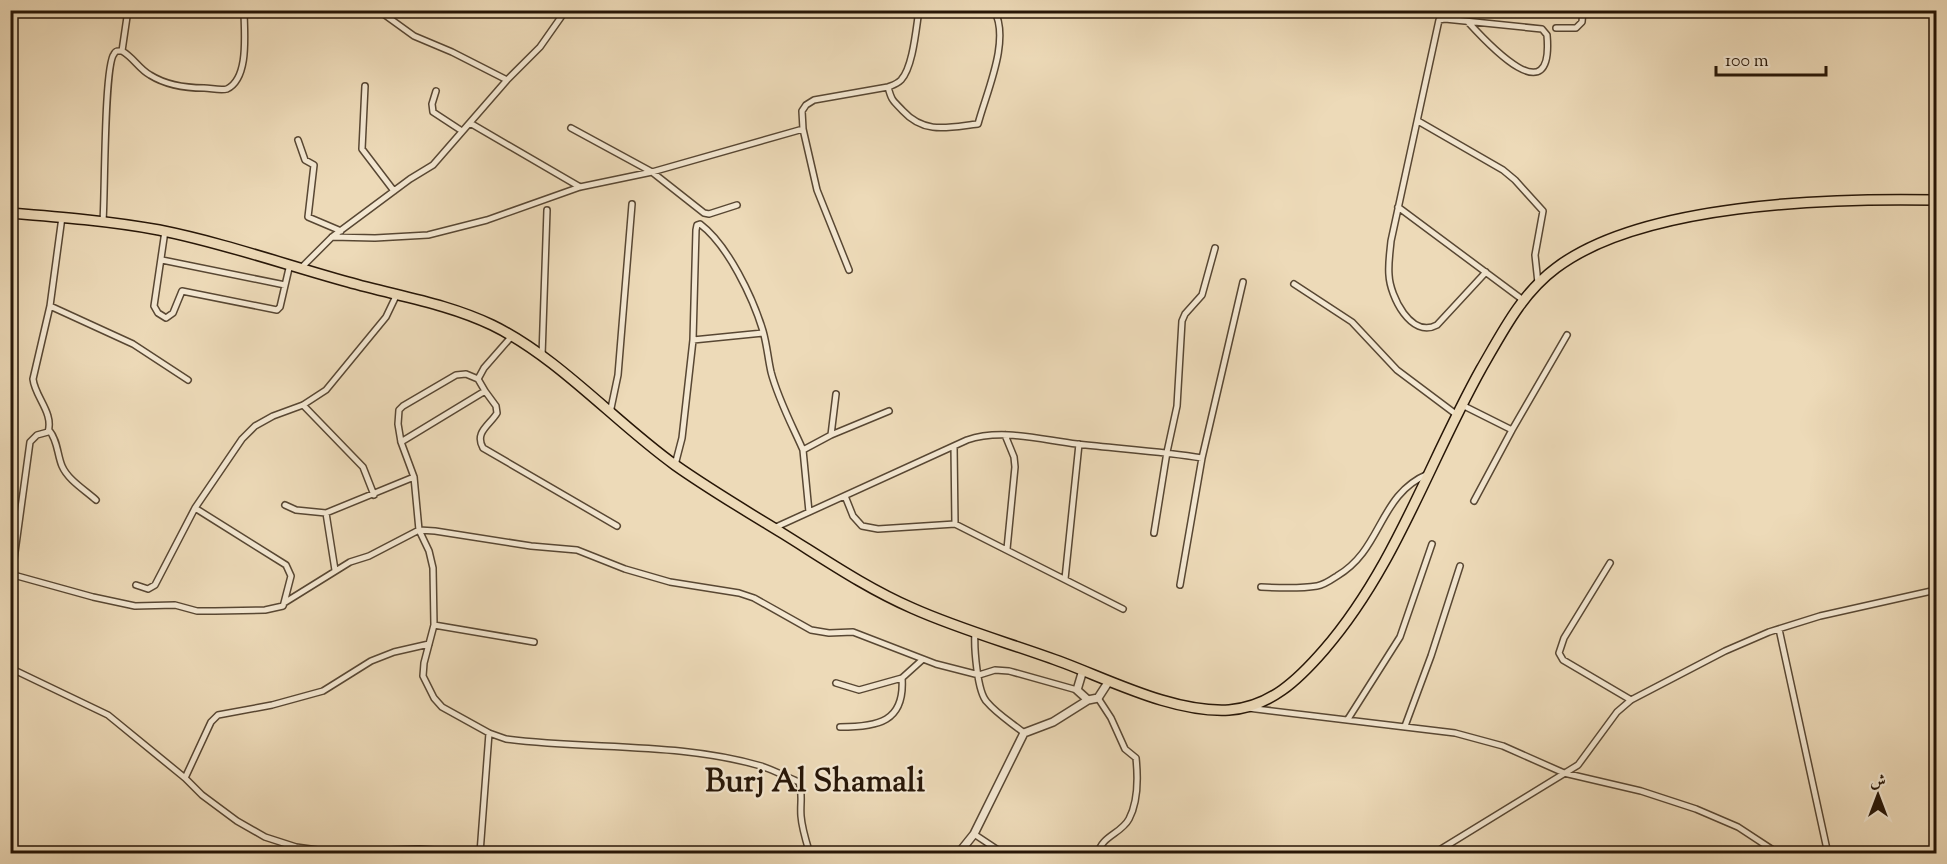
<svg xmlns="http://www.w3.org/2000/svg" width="1947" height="864" viewBox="0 0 1947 864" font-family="'Sorts Mill Goudy',Amiri,serif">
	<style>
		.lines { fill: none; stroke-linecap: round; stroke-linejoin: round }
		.minor-casing { stroke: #584733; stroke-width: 8 }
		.tertiary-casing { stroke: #584733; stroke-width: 10 }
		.primary-casing { stroke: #271607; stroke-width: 12 }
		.minor { stroke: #f3e7d1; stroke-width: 5 }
		.tertiary { stroke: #f3e7d1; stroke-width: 7 }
		.primary { stroke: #eddab8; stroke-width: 9 }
		.labels { text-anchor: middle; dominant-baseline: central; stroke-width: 4.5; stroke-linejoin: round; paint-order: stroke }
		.district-label { font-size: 32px; font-weight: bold; fill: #271607; stroke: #f3e7d1 }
	</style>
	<rect width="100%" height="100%" fill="#eddab8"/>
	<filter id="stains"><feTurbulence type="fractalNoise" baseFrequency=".00333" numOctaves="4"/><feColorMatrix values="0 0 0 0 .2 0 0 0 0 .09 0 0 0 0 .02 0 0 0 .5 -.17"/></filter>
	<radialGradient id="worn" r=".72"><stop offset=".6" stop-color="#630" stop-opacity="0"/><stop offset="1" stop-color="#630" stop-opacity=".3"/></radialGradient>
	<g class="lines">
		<!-- minor casing -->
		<g class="minor-casing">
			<path id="minor" d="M378,10L414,36L452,52L507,80
				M1468,22C1489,45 1554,115 1547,35L1542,29L1445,19L1439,20L1391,241C1390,252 1388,264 1389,275C1390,296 1411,339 1437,325L1486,272
				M1556,28H1576L1582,22L1583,10
				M122,51C133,57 139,69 150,75C166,85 185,88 204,88C211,88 220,91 227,89C250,78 244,31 244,10
				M365,86L362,149L394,191
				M888,87C892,102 893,100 903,111C925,135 950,127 978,124C986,93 1011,40 994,10
				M436,91L432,104L433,112L462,131
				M1418,121L1503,170L1515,180L1543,211L1535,255L1538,283
				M470,123L580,187
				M571,128L652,172L704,213L709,214L737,205
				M298,140L305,160L314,165L308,217L341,231
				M1398,207L1523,300
				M103,221C105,196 104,66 114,54C116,50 118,51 122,51L128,10
				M165,231L154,306L158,313L166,318L173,313L182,291L277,310L280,307L290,264
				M332,237L375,238L428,235L487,220L580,187L652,172L803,129
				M162,260L285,285
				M301,268L332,237L410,179L433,165L507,80L540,47L566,10
				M849,270L817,190L803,129L802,111L806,105L814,100L888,87C893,85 897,84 901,80C913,67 916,29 919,10
				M1294,284L1352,322L1397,370L1457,415
				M50,306L133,344L188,380
				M693,340L763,333
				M542,356L547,210
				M478,379L466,374L456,375L403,406L399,410L398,424L401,442L414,477L419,530L429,551L433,568L434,625L424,663L423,676L434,698L442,707L489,733L506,739C591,750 678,742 761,766C774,770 786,777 799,782C803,795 800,803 801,816C802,829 806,841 810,854
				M485,391L496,406L497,413C490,425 474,432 483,448L617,526
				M303,405L363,467L374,495
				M1462,405L1512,430
				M610,413L618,375L632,204
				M49,430C58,441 57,454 62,466C68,480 85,490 96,500
				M831,435L836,394
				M1005,435L1014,457L1015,467L1007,549
				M401,442L485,391L478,379L484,368L512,336
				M954,446L955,524
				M1202,458L1243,282
				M675,465L682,438L693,340L696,230L697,225L700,224C728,245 753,298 763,331C767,345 768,359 771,372C778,399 792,425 803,450
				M845,496L853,516L862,526L878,529L955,524L1123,609
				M1474,501L1512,430L1567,335
				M285,505L296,510L326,513L414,477
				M195,508L286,565L291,576L284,603
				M809,512L803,450L831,435L889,411
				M326,513L335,570
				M774,528L967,440C1002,428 1042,440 1077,444C1119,449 1160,451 1202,458L1180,585
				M1154,533L1167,452L1177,406L1182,321L1185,314L1202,295L1215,248
				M1610,563L1564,638L1559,653L1563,660L1631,700
				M10,574L93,597L135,606L175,605L197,611H215L265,610L283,606L284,603L350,562L369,556L419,530L435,531L531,546L577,550L625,569L670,582L739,593L754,598L811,630L829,633L853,632L936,664L979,675L995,670L1009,671L1077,690
				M12,574L30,442L37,435L48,432C54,413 35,397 33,379L50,306L62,217
				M1065,579L1079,444
				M136,585L148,589L155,585L195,508L242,439L255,426L273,416L303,405L326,390L386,317L397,294
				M1261,587C1279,588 1299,589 1317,586C1324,585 1331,580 1337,576C1383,549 1378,495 1428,474
				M434,625L534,642
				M1779,629L1828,854
				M975,632C974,647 977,692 987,702C997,714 1012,723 1024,733
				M10,668L108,715L185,778L202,795L237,821L265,837L296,847L332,852L419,849L480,853L540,850L557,854
				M836,683L859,690L902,678L922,660
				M1098,698L1111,718L1125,749L1136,758C1138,777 1138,802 1129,819C1121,834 1101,836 1098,854
				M1248,708L1455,733L1503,746L1564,773L1641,791L1696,809L1738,827L1779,854
				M1348,719L1400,637L1432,544
				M1405,726L1431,656L1460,566
				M840,727C878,727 905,722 902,678
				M185,778L211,722L218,715L272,705L323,691L371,661L394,652L429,644
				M974,834L1004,854
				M480,853L489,733
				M1433,854L1578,765L1617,712L1631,700L1725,651L1769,632L1820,616L1936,590"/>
		</g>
		<!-- tertiary casing -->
		<g class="tertiary-casing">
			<path id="tertiary" d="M1083,670L1077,690L1088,700
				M958,854L974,834L1024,733L1053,722L1088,700L1098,698L1109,681"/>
		</g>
		<!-- primary casing -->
		<g class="primary-casing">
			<path id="primary" d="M10,213C60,217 110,221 159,230C224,243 286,265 348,282C397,296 446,303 492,325C558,357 615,422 675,465C709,489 746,511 782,533C824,559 866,588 912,608C961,630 1013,644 1064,663C1114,682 1175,713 1229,710C1270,707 1298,680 1324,650C1395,568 1428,464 1481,369C1502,333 1521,294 1556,268C1642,203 1830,198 1936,200"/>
		</g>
		<!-- minor -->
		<use href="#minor" class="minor"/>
		<!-- tertiary -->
		<use href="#tertiary" class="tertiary"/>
		<!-- primary -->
		<use href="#primary" class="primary"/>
	</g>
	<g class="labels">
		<!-- district labels -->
		<g class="district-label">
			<text x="815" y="783">Burj Al Shamali</text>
		</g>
	</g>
	<!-- margin -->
	<rect width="1947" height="864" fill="none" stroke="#eddab8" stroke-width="36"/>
	<rect x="12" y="12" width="1923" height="840" fill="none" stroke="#271607" stroke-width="3"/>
	<rect x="18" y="18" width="1911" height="828" fill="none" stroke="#271607" stroke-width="1.5"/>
	<!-- north arrow -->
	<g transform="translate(1878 795)" stroke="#f3e7d1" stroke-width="4.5" paint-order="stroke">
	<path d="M0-4.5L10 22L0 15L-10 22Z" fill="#271607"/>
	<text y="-9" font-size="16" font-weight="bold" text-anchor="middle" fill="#271607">ش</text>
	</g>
	<!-- scale -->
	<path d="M1716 66v9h110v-9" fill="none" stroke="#271607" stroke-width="3"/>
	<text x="1725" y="66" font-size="18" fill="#271607" stroke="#f3e7d1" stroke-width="4.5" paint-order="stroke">100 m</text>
	<rect width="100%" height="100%" filter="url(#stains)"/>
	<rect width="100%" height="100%" fill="url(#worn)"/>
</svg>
